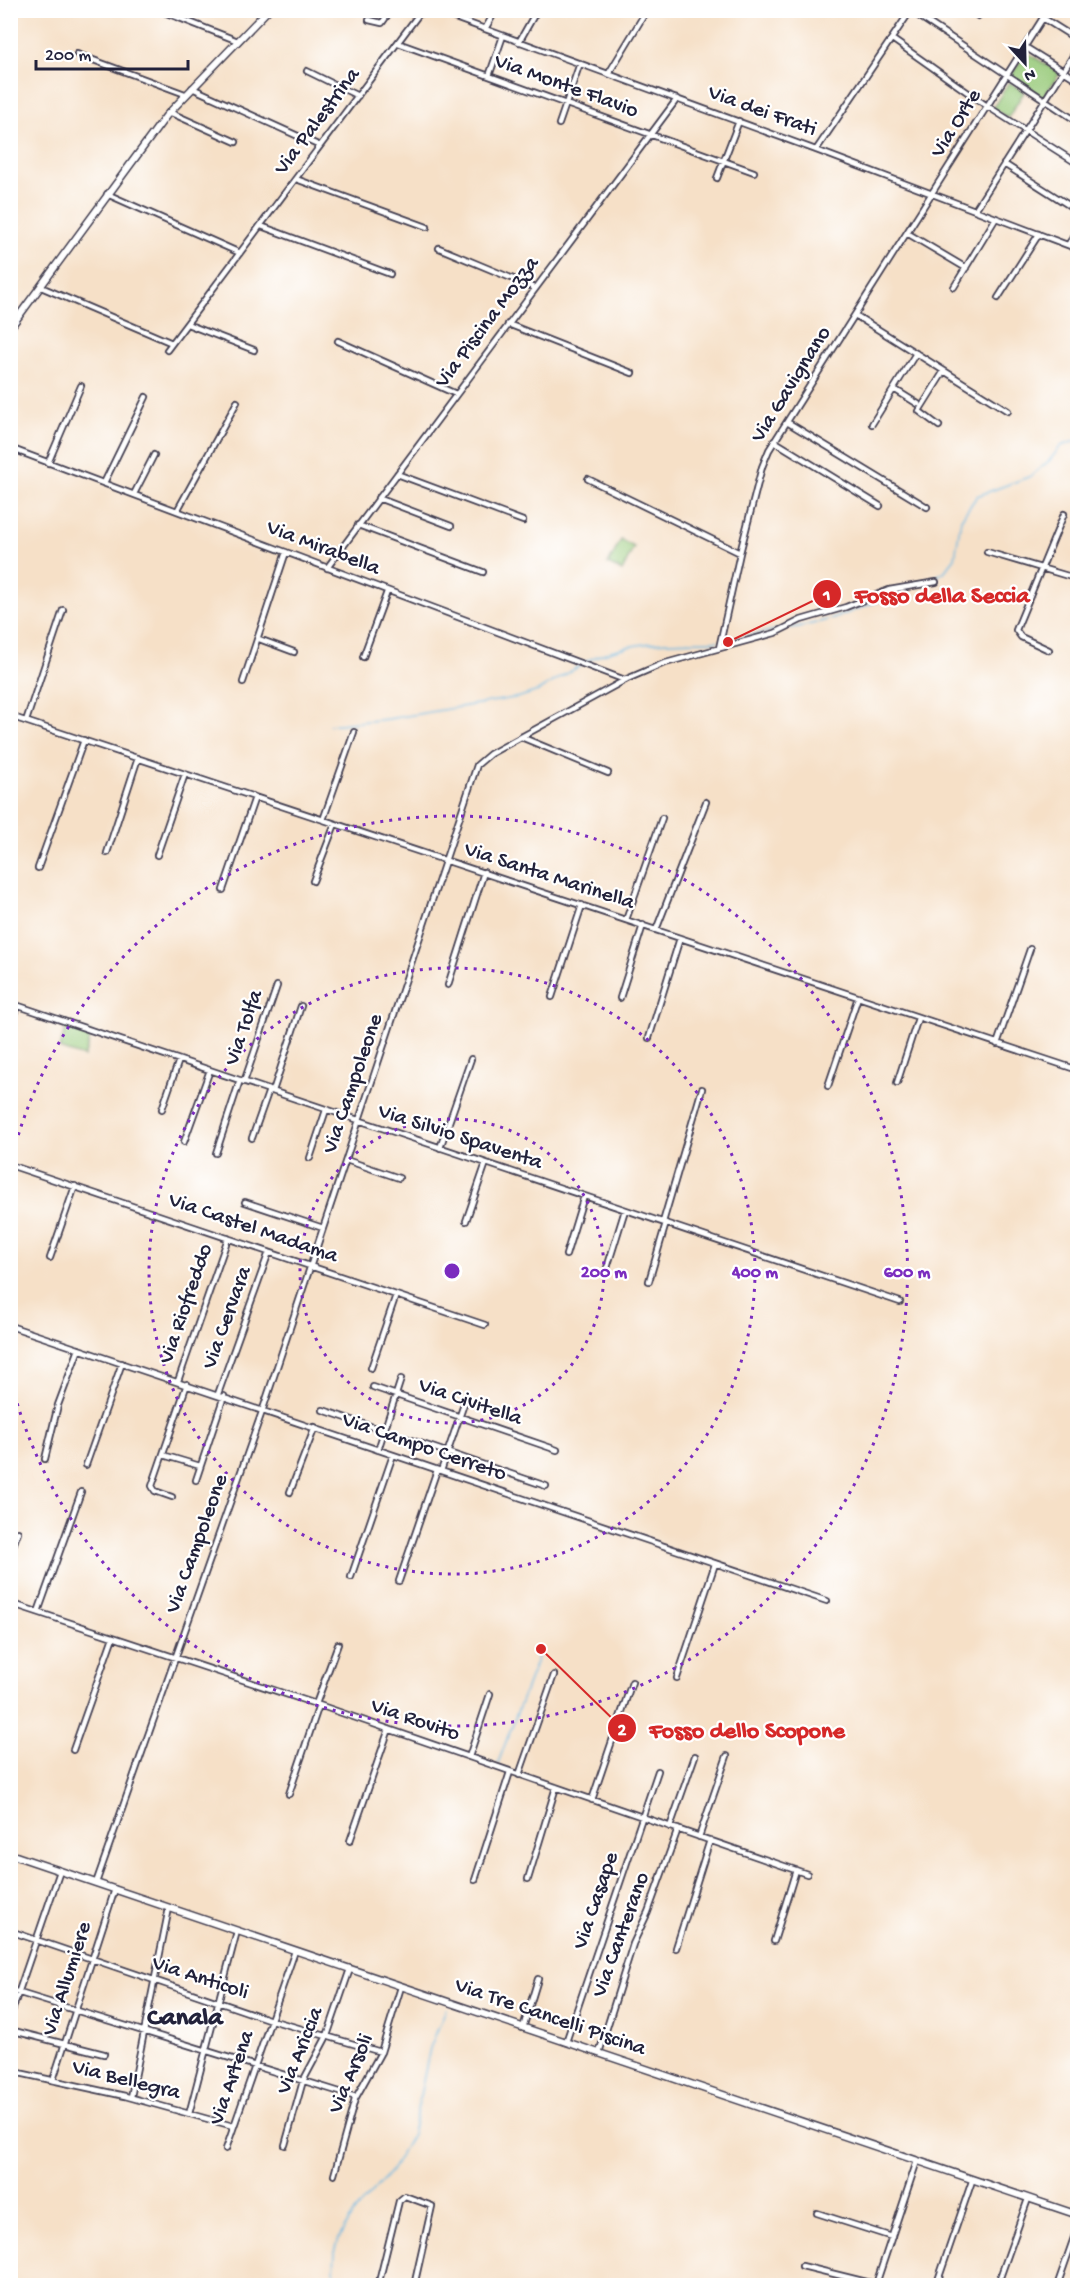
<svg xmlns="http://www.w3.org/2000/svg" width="1088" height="2296" viewBox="0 0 1088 2296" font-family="'Gochi Hand',sans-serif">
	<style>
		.green { fill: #99ca7a; stroke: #5e765a; stroke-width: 1.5 }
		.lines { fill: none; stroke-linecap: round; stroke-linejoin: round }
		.stream { stroke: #66b6e1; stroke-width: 1.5 }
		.street-casing { stroke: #423e50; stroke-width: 8 }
		.secondary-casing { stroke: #423e50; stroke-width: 9 }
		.street { stroke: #fff; stroke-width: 4.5 }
		.secondary { stroke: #fff; stroke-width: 6 }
		.ring { fill: none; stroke: #7b2cbf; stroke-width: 3; stroke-dasharray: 3 6 }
		.labels { text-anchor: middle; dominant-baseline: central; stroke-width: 4.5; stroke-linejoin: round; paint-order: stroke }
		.street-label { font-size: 22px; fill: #22223b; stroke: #fff }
		.quarter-label { font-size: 26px; font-weight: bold; fill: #22223b; stroke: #fff }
		.centre { fill: #7b2cbf; stroke: #fff; stroke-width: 3 }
		.ring-label { font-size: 18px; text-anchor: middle; font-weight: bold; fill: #7b2cbf; stroke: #fff; stroke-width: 4.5; stroke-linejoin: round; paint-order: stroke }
		.leader { fill: none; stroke: #d62828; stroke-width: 2 }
		.callout-dot { fill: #d62828; stroke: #fff; stroke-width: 2 }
		.mark-label { font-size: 18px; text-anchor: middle; font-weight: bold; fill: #fff }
		.callout-label { font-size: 24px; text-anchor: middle; font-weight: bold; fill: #d62828; stroke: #fff; stroke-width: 4.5; stroke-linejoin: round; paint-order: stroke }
	</style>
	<rect width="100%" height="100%" fill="#fff"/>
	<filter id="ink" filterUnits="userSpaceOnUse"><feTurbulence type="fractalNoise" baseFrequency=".0167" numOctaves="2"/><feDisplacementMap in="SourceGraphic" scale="12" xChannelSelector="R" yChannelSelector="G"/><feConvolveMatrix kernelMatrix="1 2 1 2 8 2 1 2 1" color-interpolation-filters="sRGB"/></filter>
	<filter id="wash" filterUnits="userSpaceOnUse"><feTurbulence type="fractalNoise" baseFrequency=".008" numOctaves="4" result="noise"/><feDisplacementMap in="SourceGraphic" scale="24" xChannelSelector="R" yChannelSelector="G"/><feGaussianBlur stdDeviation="1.35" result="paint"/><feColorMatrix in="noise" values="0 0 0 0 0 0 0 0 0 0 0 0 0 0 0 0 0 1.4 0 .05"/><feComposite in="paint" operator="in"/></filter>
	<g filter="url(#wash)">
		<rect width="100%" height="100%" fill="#f6e0c7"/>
		<!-- green -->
		<path class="green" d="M1026,52L1060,73L1043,98L1010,77Z
			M1009,82L1024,92L1008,118L993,108Z
			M621,540L634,547L622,571L608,564Z
			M67,1025L92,1033L84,1057L59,1049Z"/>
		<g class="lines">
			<!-- stream -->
			<path class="stream" d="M927,582L944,572L955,558L961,519L977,496L1031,476L1049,461L1061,446L1078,440
				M791,628C832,622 870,604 908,589
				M723,641L777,630
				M585,662C626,640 674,641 718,641
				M329,725L388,719L520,697L538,691L581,665
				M498,1763L541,1649
				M333,2286L335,2252L339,2238L355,2211L391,2171L412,2134L430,2048L446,2009"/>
		</g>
	</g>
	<g filter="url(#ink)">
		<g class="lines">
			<!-- street casing -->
			<g class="street-casing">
				<path id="street" d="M159,10L238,41
					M433,10L816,150L1078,249
					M970,10L978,16
					M911,11L1078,122
					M1043,18L1078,40
					M369,20L382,23L391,10
					M485,29L496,10
					M892,39L987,106L1078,164
					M519,42L537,10
					M398,43L754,172
					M1025,47L1078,80
					M77,54L185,94
					M307,71L358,96
					M609,73L647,10
					M489,76L503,36
					M192,88L320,146
					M169,112L236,142
					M559,124L580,63
					M816,150L911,10
					M1004,164L1078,211
					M717,178L739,121
					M296,179L427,227
					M107,194L240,253
					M975,210L1078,48
					M261,226L390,274
					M907,233L966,268
					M1068,245L1078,230
					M439,248L535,288
					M41,287L172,343
					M954,287L996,218
					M998,298L1039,234
					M855,315L1008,411
					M187,324L254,350
					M508,324L632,373
					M338,341L456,394
					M167,350L422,10
					M894,389L918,404
					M787,422L927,507
					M872,424L916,353
					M939,426L919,411L944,371
					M774,441L880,506
					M10,448L625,680
					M48,463L81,386
					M397,474L523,521
					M588,479L740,553
					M104,483L146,397
					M134,494L154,455
					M378,498L451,526
					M177,511L237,402
					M358,525L483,572
					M987,552L1078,579
					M327,568L677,99
					M259,639L294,652
					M719,648L740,553L762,467L769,450L1048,10
					M1049,650L1021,637L1016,630L1064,514
					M363,657L387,592
					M243,682L286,552
					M10,716L1078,1070
					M26,721L63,610
					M521,737L608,773
					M323,820L354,732
					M107,853L138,758
					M157,855L185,774
					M38,868L84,740
					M313,881L335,824
					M223,890L255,797
					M626,920L662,818
					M656,930L706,802
					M448,985L484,872
					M552,997L582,905
					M620,998L643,925
					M10,1003L900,1302
					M10,1026L17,1005
					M649,1038L680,938
					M997,1044L1030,949
					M244,1082L277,986
					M897,1083L918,1018
					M828,1086L858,997
					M273,1091L301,1006
					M162,1109L179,1060
					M252,1138L269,1090
					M184,1142L210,1070
					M440,1148L471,1059
					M216,1153L240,1080
					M310,1158L326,1110
					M346,1160L399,1178
					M10,1165L485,1325
					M245,1202L323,1228
					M466,1221L486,1163
					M663,1222L702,1089
					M566,1255L584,1196
					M50,1258L75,1186
					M607,1268L625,1210
					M649,1281L666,1223
					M10,1326C283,1418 555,1509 827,1601
					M371,1368L396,1295
					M178,1381L228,1238
					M373,1387L557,1450
					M218,1394L269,1252
					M323,1410L546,1486
					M378,1450L401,1379
					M163,1455L200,1466
					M45,1459L58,1405L79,1349
					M86,1465L122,1363
					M441,1471L465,1401
					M196,1480L224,1396
					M290,1492L315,1427
					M172,1497L155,1491L152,1486L187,1384
					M10,1554L18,1532
					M351,1577L393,1455
					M399,1581L437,1470
					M10,1603L316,1704L807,1874
					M38,1612L81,1492
					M677,1678L715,1564
					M316,1704L338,1644
					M73,1750L113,1637
					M469,1757L490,1694
					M519,1775L554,1675
					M289,1794L319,1705
					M592,1800L632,1682
					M670,1827L695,1756
					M699,1837L727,1756
					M350,1841L389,1729
					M528,1879L556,1787
					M475,1880L510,1772
					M96,1883L263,1409L477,765L490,754L627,679L662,664L775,633L801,620L846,607L889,590L936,582
					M10,1931L271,2020L381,2052
					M774,1941L796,1870
					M676,1948L710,1840
					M10,1990L356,2097
					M10,2017L60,1871
					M523,2028L538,1979
					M10,2030L104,2054
					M566,2042L658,1771
					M599,2053L633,1944L648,1912L678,1829
					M10,2071L125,2096L233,2126
					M53,2080L115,1889
					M131,2097L169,1908
					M189,2114L237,1931
					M285,2145L303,2081L327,2036L350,1969
					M226,2149L295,1951
					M334,2175L355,2099L381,2052L401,1987
					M817,2213L892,2237
					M802,2266L883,2286
					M876,2284L917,2161
					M378,2286L399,2201L405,2196L432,2206L414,2286
					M936,2286L972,2181
					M997,2286L1028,2199
					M1057,2286L1078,2226"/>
			</g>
			<!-- secondary casing -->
			<g class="secondary-casing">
				<path id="secondary" d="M10,328L166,116L268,10
					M10,1854L1078,2215"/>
			</g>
			<!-- street -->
			<use href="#street" class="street"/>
			<!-- secondary -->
			<use href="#secondary" class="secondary"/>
		</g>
	</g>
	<!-- distance rings -->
	<g class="ring">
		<circle cx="452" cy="1271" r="152"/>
		<circle cx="452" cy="1271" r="303"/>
		<path d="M11 1161A455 455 0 1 1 11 1381"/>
	</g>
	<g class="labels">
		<!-- street labels -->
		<g class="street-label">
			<text transform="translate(566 87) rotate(20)">Via Monte Flavio</text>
			<text transform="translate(762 112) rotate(20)">Via dei Frati</text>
			<text transform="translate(318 122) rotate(-53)">Via Palestrina</text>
			<text transform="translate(957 124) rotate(-58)">Via Orte</text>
			<text transform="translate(488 323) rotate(-53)">Via Piscina Mozza</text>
			<text transform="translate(792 385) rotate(-58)">Via Gavignano</text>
			<text transform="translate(323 549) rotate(21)">Via Mirabella</text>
			<text transform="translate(549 877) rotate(18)">Via Santa Marinella</text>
			<text transform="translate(245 1028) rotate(-71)">Via Tolfa</text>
			<text transform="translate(354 1084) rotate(-71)">Via Campoleone</text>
			<text transform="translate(460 1138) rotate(18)">Via Silvio Spaventa</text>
			<text transform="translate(253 1229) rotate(19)">Via Castel Madama</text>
			<text transform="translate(187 1304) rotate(-71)">Via Riofreddo</text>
			<text transform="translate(228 1318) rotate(-70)">Via Cervara</text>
			<text transform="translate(470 1403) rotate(19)">Via Civitella</text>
			<text transform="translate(424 1448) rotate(19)">Via Campo Cerreto</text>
			<text transform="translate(198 1544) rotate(-70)">Via Campoleone</text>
			<text transform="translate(415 1721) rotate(19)">Via Rovito</text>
			<text transform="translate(597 1901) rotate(-71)">Via Casape</text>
			<text transform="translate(622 1935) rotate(-70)">Via Canterano</text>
			<text transform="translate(68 1979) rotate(-72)">Via Allumiere</text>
			<text transform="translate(200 1979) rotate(18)">Via Anticoli</text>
			<text transform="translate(550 2018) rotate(19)">Via Tre Cancelli Piscina</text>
			<text transform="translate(301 2051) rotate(-68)">Via Ariccia</text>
			<text transform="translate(352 2074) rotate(-67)">Via Arsoli</text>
			<text transform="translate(233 2078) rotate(-71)">Via Artena</text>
			<text transform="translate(126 2081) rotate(14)">Via Bellegra</text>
		</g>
		<!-- quarter labels -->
		<g class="quarter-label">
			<text x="185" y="2019">Canala</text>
		</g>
	</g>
	<circle cx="452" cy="1271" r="9" class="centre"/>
	<g class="ring-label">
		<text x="604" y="1277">200 m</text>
		<text x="755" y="1277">400 m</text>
		<text x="907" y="1277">600 m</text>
	</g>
	<!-- callouts -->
	<path class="leader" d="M728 642L827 594M541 1649L622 1728"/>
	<g class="callout-dot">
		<circle cx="728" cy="642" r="6"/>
		<circle cx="541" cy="1649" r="6"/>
		<circle cx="827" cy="594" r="15"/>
		<circle cx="622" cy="1728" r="15"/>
	</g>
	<g class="mark-label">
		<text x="827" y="600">1</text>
		<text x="622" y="1735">2</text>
	</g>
	<g class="callout-label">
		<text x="942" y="602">Fosso della Seccia</text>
		<text x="747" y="1737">Fosso dello Scopone</text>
	</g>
	<!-- margin -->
	<rect width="1088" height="2296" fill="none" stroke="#fff" stroke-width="36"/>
	<!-- north arrow -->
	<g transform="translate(1025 63) rotate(158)" stroke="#ffffff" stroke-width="4.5" paint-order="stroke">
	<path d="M0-4.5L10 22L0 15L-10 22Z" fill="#22223b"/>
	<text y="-9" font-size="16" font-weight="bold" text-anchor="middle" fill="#22223b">N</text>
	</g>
	<!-- scale -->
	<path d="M36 60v9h152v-9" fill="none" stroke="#22223b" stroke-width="3"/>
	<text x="45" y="60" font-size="18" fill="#22223b" stroke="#ffffff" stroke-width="4.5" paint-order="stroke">200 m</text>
</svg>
